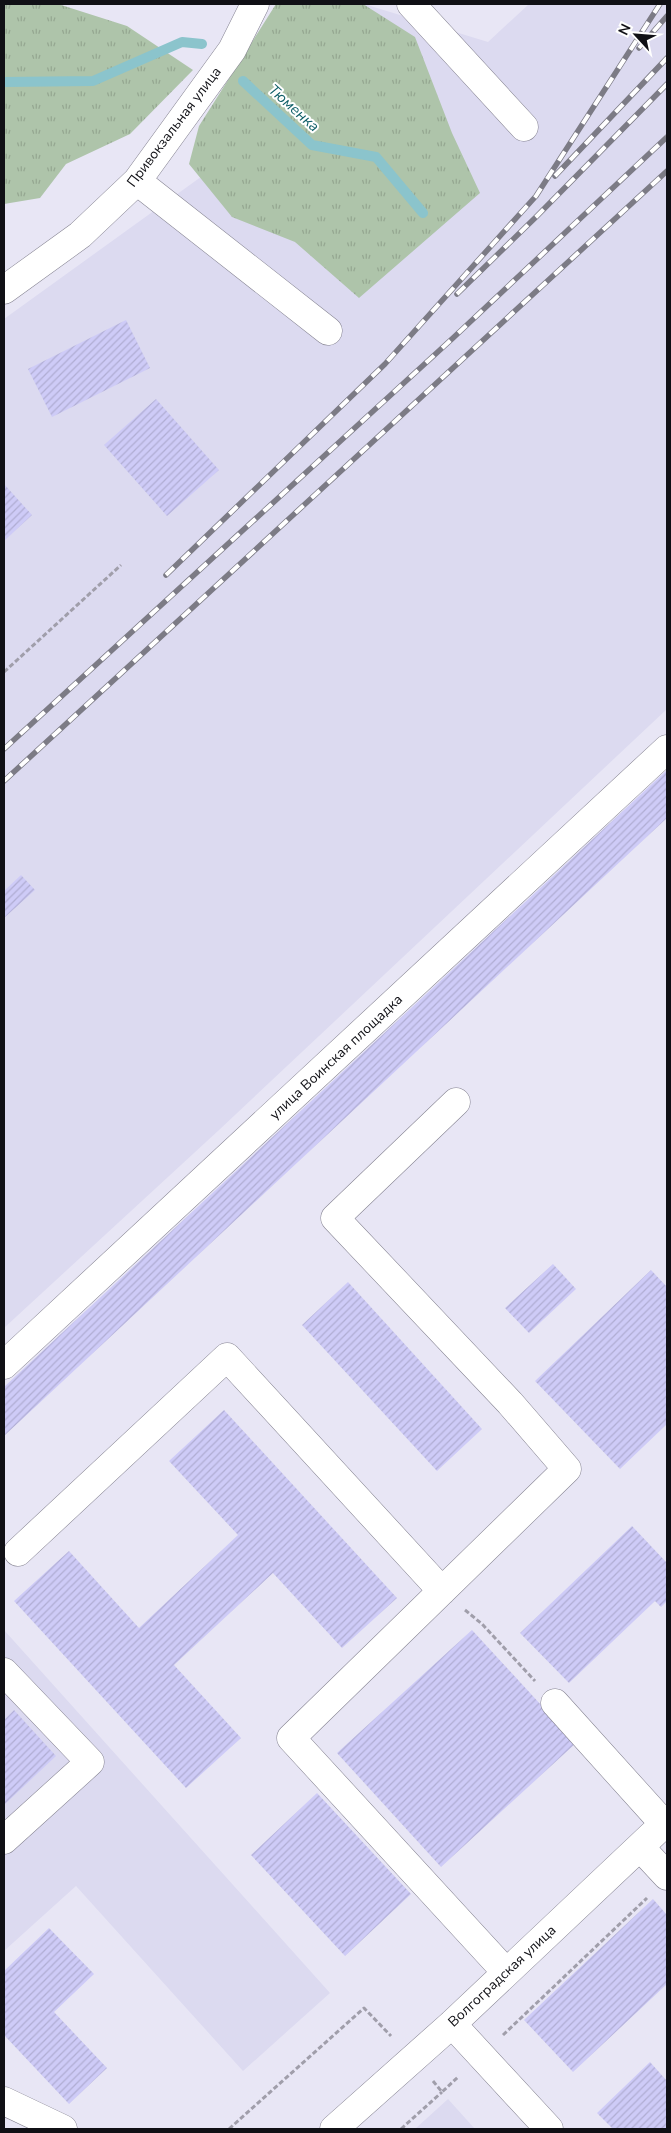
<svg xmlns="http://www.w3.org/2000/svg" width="671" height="2133" viewBox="0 0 671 2133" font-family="'Nunito Sans',sans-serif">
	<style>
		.built { fill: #dcdaf0 }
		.grass { fill: url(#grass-tufts) }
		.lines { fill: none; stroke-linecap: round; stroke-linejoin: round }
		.stream { stroke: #8bc4cc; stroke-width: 10 }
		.building { fill: url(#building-hatch) }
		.minor-casing { stroke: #848290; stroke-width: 29 }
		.path { stroke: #a09eaa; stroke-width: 3; stroke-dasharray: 5 2.5; stroke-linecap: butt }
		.minor { stroke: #fff; stroke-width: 28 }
		.rail-casing { stroke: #7c7b85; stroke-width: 5.5 }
		.rail { stroke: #fff; stroke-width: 4; stroke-dasharray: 11; stroke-linecap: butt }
		.labels { text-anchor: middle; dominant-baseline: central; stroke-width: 4; stroke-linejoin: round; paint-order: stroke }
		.street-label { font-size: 14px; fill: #101015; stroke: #fff }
		.water-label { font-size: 15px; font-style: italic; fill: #0e5e67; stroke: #fff }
	</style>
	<defs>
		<pattern id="grass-tufts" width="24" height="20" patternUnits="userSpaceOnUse" patternTransform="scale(1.25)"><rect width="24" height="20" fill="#aec4aa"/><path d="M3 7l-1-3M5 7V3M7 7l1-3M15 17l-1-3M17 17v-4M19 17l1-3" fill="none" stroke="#95a791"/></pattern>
		<pattern id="building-hatch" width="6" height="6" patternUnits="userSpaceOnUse" patternTransform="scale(1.25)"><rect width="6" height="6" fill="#cecbf7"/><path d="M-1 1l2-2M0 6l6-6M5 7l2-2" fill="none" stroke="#b0add3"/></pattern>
	</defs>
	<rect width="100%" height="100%" fill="#e8e6f5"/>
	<!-- built -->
	<path class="built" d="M307,4H364L488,42L529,4H667V709L219,1130L4,1328V319L205,174Z
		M4,1630L330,1993L243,2071L76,1886L4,1951Z
		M448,2099L475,2129H415Z"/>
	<!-- grass -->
	<path class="grass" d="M4,4H58L127,26L193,70L130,134L66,164L40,198L4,204Z
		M276,4H363L415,37L452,133L480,193L359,298L295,242L232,217L189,164L199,126Z"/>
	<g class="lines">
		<!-- stream -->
		<path class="stream" d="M243,81L312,145L376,157L423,213
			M4,82L93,81L182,42L202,44"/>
	</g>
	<!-- building -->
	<path class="building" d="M126,320L150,368L52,417L28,369Z
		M156,399L219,470L167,516L104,445Z
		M4,484L32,515L4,541Z
		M667,770V818L4,1436V1387Z
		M21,875L35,890L4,918V891Z
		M553,1264L576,1289L529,1333L505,1308Z
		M651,1270L667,1287V1424L620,1469L535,1381Z
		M348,1282L482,1429L437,1471L302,1325Z
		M224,1410L397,1598L342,1648L273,1573L174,1665L241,1738L186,1788L14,1601L69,1551L139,1628L238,1535L169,1461Z
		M632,1526L667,1563V1601L661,1607L655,1601L569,1683L520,1633Z
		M472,1630L576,1743L441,1867L337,1753Z
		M14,1710L56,1756L4,1805V1720Z
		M317,1793L411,1894L345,1956L251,1855Z
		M653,1899L667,1915V1984L573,2072L524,2020Z
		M49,1928L94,1974L54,2012L107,2068L69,2104L4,2035V1971Z
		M650,2062L667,2081V2129H613L597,2113Z"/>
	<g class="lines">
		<!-- minor casing -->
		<g class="minor-casing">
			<path id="minor" d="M411,4L524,127
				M137,181L328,331
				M4,290L80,235L137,181L232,50L255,4
				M456,1102L335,1218L510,1403L567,1469L291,1738L506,1972
				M4,1365L667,749
				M18,1552L227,1357L442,1591
				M4,1672L90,1762L4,1840
				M555,1703L664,1824
				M640,1847L667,1876
				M452,2024L549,2129
				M4,2101L63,2129
				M334,2129L452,2024L667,1821"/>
		</g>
		<!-- path -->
		<path class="path" d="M4,672L121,565
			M465,1610L482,1624L535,1681
			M503,2035L647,1898
			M433,2081L442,2092L458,2077
			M229,2129L364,2008L391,2036
			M401,2129L442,2092"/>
		<!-- minor -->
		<use href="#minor" class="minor"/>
		<!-- rail casing -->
		<g class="rail-casing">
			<path id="rail" d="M639,48L667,16
				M555,176L667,58
				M457,294L537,216L667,84
				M166,575L385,364L536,196L660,4
				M4,749L453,338L667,137
				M4,781L667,171"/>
		</g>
		<!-- rail -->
		<use href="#rail" class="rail"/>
	</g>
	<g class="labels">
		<!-- street labels -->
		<g class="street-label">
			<text transform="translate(174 127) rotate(-53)">Привокзальная улица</text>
			<text transform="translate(336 1057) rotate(-43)">улица Воинская площадка</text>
			<text transform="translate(502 1976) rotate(-43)">Волгоградская улица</text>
		</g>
		<!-- water labels -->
		<g class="water-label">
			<text transform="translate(294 108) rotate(42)">Тюменка</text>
		</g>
	</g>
	<!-- border -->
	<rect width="671" height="2133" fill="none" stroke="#101015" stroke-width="10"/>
	<!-- north arrow -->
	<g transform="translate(636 35) rotate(296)" stroke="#ffffff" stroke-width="4" paint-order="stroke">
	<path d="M0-4L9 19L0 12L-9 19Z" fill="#101015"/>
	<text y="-8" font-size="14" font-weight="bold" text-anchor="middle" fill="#101015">N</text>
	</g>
</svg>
